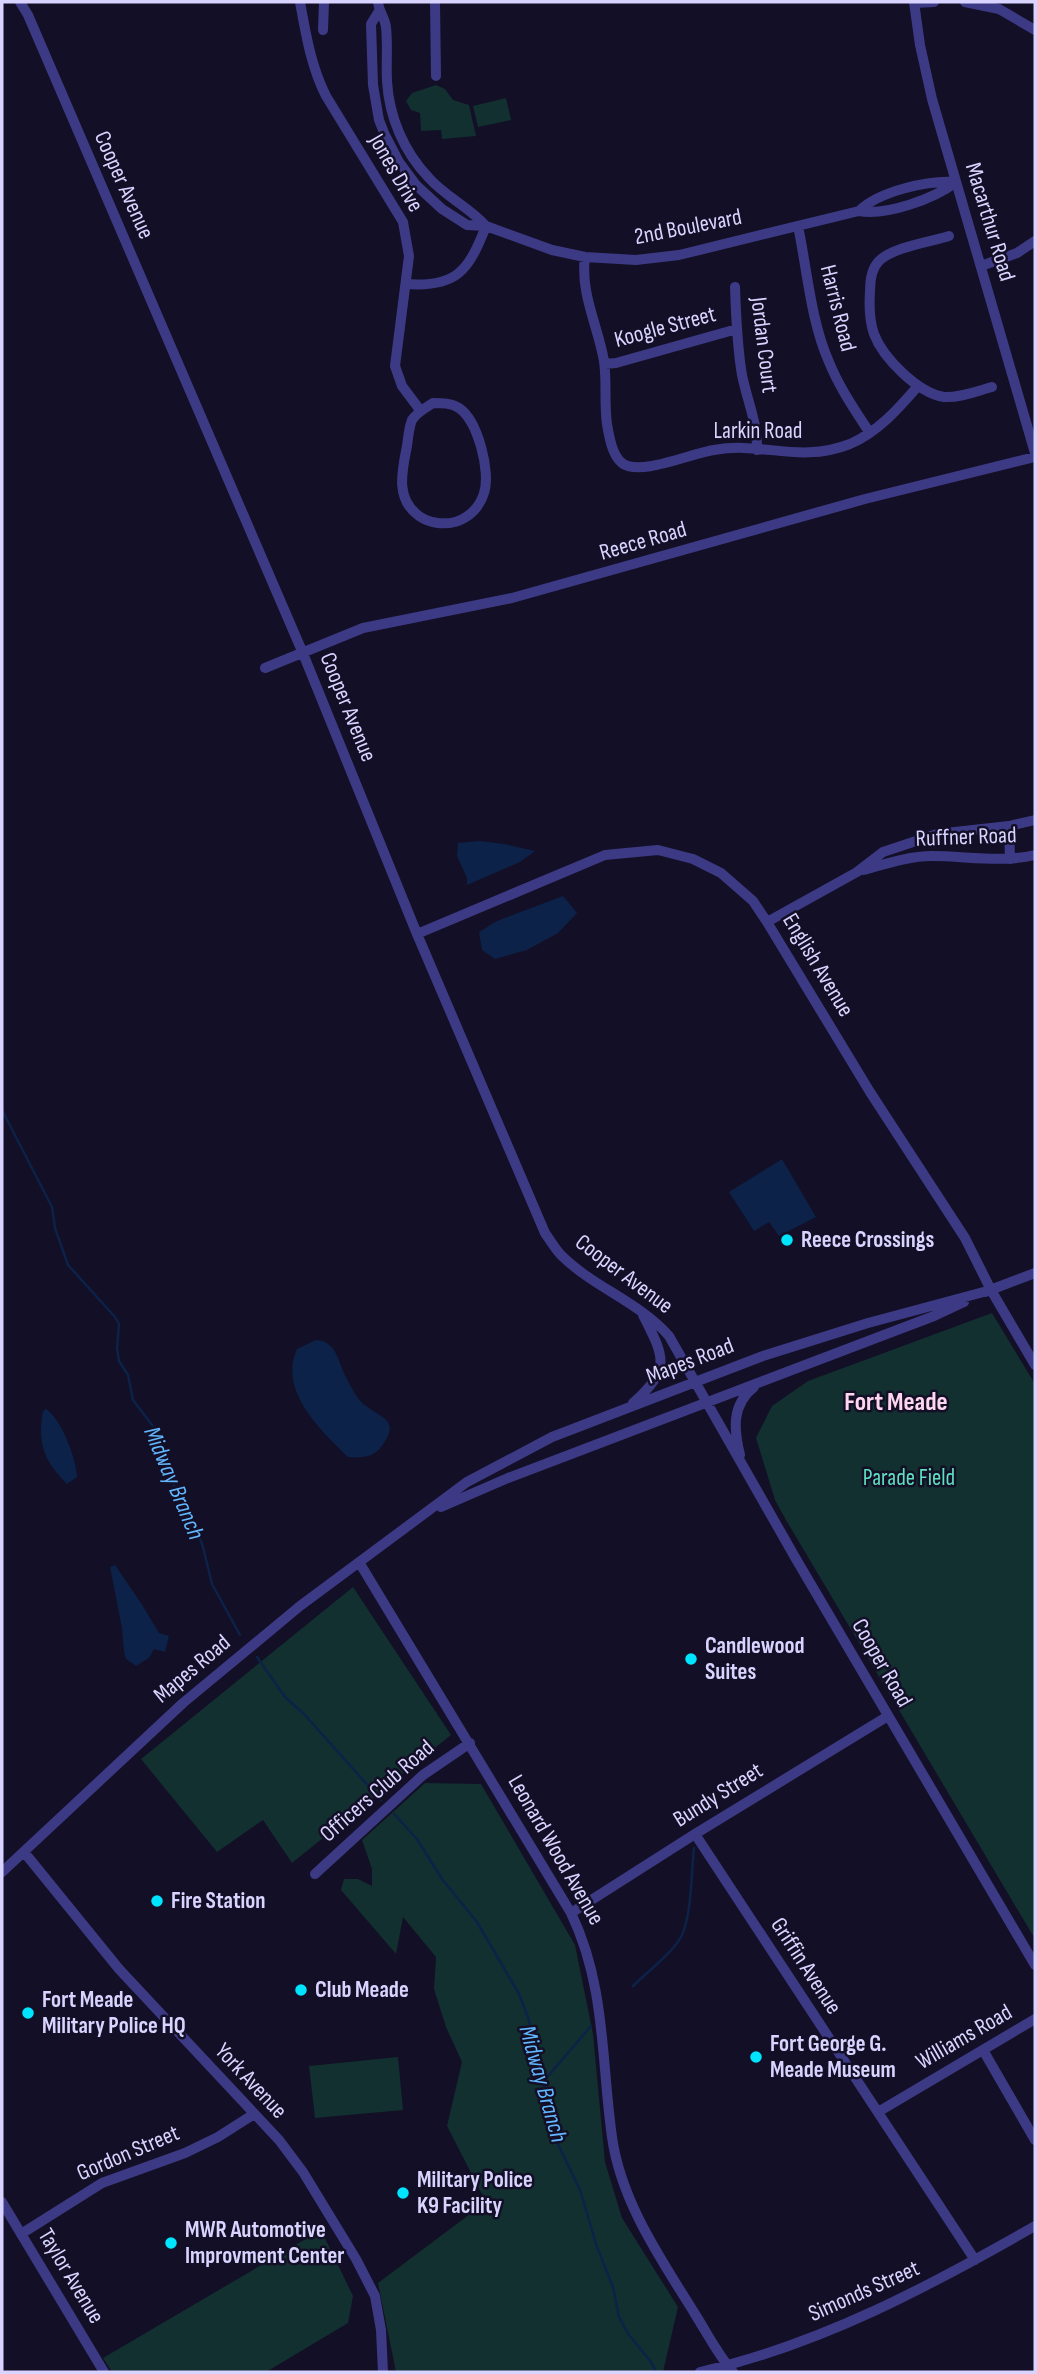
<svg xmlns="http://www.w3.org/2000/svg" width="1037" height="2374" viewBox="0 0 1037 2374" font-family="'Sofia Sans Condensed',sans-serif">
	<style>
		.green { fill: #12302f }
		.water { fill: #0c2248 }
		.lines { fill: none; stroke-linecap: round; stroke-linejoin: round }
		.stream { stroke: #0c2248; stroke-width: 2.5 }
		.minor { stroke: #3d3a85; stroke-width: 10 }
		.poi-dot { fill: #00e5ff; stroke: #130f26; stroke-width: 2.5 }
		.labels { text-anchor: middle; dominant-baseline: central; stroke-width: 5; stroke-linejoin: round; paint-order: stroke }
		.street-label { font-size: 23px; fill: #d9d4ff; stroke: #130f26 }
		.poi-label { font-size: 23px; font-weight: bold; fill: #d9d4ff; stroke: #130f26; text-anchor: start }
		.park-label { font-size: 23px; fill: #5fe0c0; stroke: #130f26 }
		.water-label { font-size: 24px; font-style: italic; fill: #62b6ff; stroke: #130f26 }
		.quarter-label { font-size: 26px; font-weight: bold; fill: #ffd6f0; stroke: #130f26 }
	</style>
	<rect width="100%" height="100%" fill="#130f26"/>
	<!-- green -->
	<path class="green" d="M436,85L445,89L453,100L469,105L476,136L442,139L441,130L421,131L420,113L411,110L406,101L412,93Z
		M506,98L511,120L478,127L473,106Z
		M992,1313L1035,1384V1939L786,1520L775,1500L756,1438L772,1406L808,1381Z
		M353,1587L451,1735L292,1863L263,1820L217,1852L141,1759Z
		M425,1783L481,1784L575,1945L593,2034L605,2162L622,2218L678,2307L663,2372H396L378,2283L486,2202L447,2126L462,2062L446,2027L434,1989L436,1957L403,1917L396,1954L341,1890L344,1879H358L372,1886V1869L362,1840Z
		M398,2057L403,2110L315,2118L309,2066Z
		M321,2230L353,2296L348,2323L266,2372H112L103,2358Z"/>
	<!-- water -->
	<path class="water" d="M480,841L504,844L535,851L520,862L467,885V878L457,856L458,843Z
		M563,896L577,913L558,933L527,950L495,959L482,950L479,932L497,921Z
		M782,1159L816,1217L779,1236L769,1222L754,1231L729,1192Z
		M316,1340C338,1341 338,1364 347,1379C352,1388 357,1400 366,1406C384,1419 400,1421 382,1446C373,1458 361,1458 348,1457C320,1430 278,1390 297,1349Z
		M46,1409C62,1420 76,1458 77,1477L67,1484C44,1461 37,1443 43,1411Z
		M115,1565L141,1603L159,1633L169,1636L165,1652L154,1649L149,1658L136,1666L126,1659L124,1652L122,1628L111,1572L110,1567Z"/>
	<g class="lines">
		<!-- stream -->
		<path class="stream" d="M2,1110L52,1207L55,1228L68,1265L115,1317L119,1324L117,1348L119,1361L128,1375L133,1400L159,1434L160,1454L168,1480L178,1489L196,1527L203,1547L212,1584L240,1635
			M257,1657L285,1697L304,1714L381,1800
			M394,1814L417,1839L442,1879L477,1922L519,1994L528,2017L536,2048L537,2065L548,2097L556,2140L580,2190L597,2247L613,2287L619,2317L629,2335L651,2362L656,2372
			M633,1986C647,1972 674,1952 682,1935C692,1912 691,1874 694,1848
			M543,2082L591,2026"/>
		<!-- minor -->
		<path class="minor" d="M20,2L28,15L302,651L417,934L545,1233C550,1240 555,1249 561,1255C593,1287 639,1302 669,1336L796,1559L1035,1965
			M300,2C306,35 311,66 326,96L403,222L409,256L395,366L402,386L420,410
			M378,2C379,12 385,18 386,27C388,45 386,63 387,81C389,117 404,152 429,178C446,197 469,207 486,226
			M435,2L436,76
			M914,2L920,45L932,99L1035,453
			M965,2L999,9L1035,30
			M914,3L934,2
			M379,11L371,24L373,85L379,120L385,135L399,162L416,185L442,209L467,225L486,226L552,250L585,257L636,260L679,255L859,211C886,216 934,199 956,182
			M323,30L324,2
			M859,211C879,191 929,180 956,182
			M798,226C807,269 811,322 829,362C839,387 855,410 869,432
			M949,236C930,242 893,247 879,261C871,269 870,281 870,291C869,306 869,320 874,334C883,358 918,393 944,397C960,398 977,391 992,387
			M585,257C580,293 598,326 604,361C607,382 604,403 607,424C609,436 612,455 622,463C639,477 692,453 714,450C762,441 799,464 850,444C878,432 899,408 918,386
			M981,266L1017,253L1035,241
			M406,284C457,288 469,270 486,226
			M735,287C736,317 737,346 742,375C747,400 758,424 757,450
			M605,364L616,363L737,329
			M433,403C442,403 451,403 459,408C478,421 491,472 484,493C480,507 469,518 455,522C443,525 429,523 419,516C395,499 402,471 407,446C408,438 409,427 412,420C417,412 425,408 433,403Z
			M265,668L363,628L512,598L865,499L1035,457
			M1009,826L1010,859
			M863,870C885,864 909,856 932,856C966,856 1002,863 1035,855
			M767,922L857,872L883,852L937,834L1009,826L1035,820
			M417,934L605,855L658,850L693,859L721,873L753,901L767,922L870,1092L965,1238L991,1290L1035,1365
			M985,1292L1035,1273
			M633,1403C672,1368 664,1357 643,1315
			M740,1455C734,1430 731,1405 754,1387
			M441,1507L508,1478L934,1316L964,1302
			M359,1562L571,1913C606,1986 601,2059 612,2137C621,2202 661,2259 695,2314C707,2333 718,2355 733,2372
			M695,1834L975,2260
			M24,1852L119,1969L279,2140L303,2172L356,2259L375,2296L381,2330L383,2372
			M2,1872L183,1703L300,1606L467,1482L552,1437L763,1356L868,1323L991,1290
			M315,1874L423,1775L470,1743
			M571,1913L695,1834L888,1716
			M983,2050L1035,2140
			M878,2112L1035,2019
			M2,2202L104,2372
			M21,2234L102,2183L185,2153L218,2137L254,2114
			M700,2372C822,2344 928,2287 1035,2226"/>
	</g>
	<!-- markers -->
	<g class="poi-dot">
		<circle cx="787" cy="1240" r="7"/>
		<circle cx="691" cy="1659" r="7"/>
		<circle cx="157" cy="1901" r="7"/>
		<circle cx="301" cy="1990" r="7"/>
		<circle cx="28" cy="2013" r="7"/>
		<circle cx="756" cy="2057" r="7"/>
		<circle cx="403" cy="2193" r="7"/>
		<circle cx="171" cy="2243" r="7"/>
	</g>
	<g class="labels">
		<!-- street labels -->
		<g class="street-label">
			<text transform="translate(396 173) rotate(60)">Jones Drive</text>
			<text transform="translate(124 185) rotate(66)">Cooper Avenue</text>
			<text transform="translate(990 222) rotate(73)">Macarthur Road</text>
			<text transform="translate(688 227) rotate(-11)">2nd Boulevard</text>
			<text transform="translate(838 308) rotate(76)">Harris Road</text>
			<text transform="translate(665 327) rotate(-15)">Koogle Street</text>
			<text transform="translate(764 345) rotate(83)">Jordan Court</text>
			<text x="758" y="431">Larkin Road</text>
			<text transform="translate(643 541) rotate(-16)">Reece Road</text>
			<text transform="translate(348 707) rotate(68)">Cooper Avenue</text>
			<text transform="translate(966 837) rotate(-2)">Ruffner Road</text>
			<text transform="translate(818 965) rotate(59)">English Avenue</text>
			<text transform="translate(624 1274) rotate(37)">Cooper Avenue</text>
			<text transform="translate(690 1361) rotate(-21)">Mapes Road</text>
			<text transform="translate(882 1663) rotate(60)">Cooper Road</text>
			<text transform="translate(192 1669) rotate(-40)">Mapes Road</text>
			<text transform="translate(377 1791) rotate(-41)">Officers Club Road</text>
			<text transform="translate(718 1795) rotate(-32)">Bundy Street</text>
			<text transform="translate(556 1850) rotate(60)">Leonard Wood Avenue</text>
			<text transform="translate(806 1966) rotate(57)">Griffin Avenue</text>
			<text transform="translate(964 2037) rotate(-30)">Williams Road</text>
			<text transform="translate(251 2081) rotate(47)">York Avenue</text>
			<text transform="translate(128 2153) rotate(-23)">Gordon Street</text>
			<text transform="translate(71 2276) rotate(59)">Taylor Avenue</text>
			<text transform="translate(864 2291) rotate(-24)">Simonds Street</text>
		</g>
		<!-- poi labels -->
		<g class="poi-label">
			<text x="801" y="1240">Reece Crossings</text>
			<text x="705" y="1646">Candlewood<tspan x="705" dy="26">Suites</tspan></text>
			<text x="171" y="1901">Fire Station</text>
			<text x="315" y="1990">Club Meade</text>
			<text x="42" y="2000">Fort Meade<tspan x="42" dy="26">Military Police HQ</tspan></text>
			<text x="770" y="2044">Fort George G.<tspan x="770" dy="26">Meade Museum</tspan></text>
			<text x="417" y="2180">Military Police<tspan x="417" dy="26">K9 Facility</tspan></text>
			<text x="185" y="2230">MWR Automotive<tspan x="185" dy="26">Improvment Center</tspan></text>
		</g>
		<!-- park labels -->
		<g class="park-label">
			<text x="909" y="1478">Parade Field</text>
		</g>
		<!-- water labels -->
		<g class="water-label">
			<text transform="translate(174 1483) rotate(67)">Midway Branch</text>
			<text transform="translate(543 2084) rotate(74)">Midway Branch</text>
		</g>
		<!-- quarter labels -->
		<g class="quarter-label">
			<text x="896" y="1402">Fort Meade</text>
		</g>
	</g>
	<!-- border -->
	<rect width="1037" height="2374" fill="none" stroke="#d9d4ff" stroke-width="7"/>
</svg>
